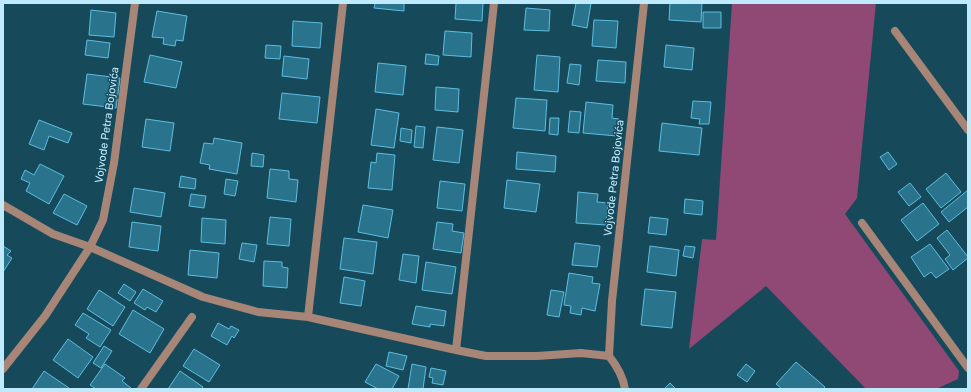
<svg xmlns="http://www.w3.org/2000/svg" width="971" height="392" viewBox="0 0 971 392" font-family="Rubik,sans-serif">
	<style>
		.green { fill: #8f4974 }
		.building { fill: #29748c; stroke: #5ebddf }
		.lines { fill: none; stroke-linecap: round; stroke-linejoin: round }
		.minor { stroke: #a78678; stroke-width: 8 }
		.labels { text-anchor: middle; dominant-baseline: central; stroke-width: 3; stroke-linejoin: round; paint-order: stroke }
		.street-label { font-size: 11px; fill: #beeafb; stroke: #164a5b }
	</style>
	<rect width="100%" height="100%" fill="#164a5b"/>
	<!-- green -->
	<path class="green" d="M732,3H876L857,198L845,214L959,371L958,379L936,389H866L766,286L689,349L702,239L716,240Z"/>
	<!-- building -->
	<path class="building" d="M375,3H404V11L374,8Z
		M456,3H483L482,21L455,19Z
		M576,3H591L587,28L572,25Z
		M670,3H702L701,22L669,20Z
		M526,8L550,10L549,31L524,30Z
		M91,10L116,13L114,37L89,35Z
		M157,11L187,16L183,41L176,40L175,46L163,44L164,38L152,37Z
		M703,12H721V28H703Z
		M594,20L618,21L616,48L592,46Z
		M293,21L322,23L320,48L292,46Z
		M445,31L472,33L471,57L443,55Z
		M87,40L110,43L108,58L85,55Z
		M266,45L281,46L280,59L265,58Z
		M666,45L694,48L692,70L664,67Z
		M426,54L439,56L438,65L425,64Z
		M150,55L182,62L176,88L144,82Z
		M537,55L560,57L558,92L534,90Z
		M284,56L309,59L307,79L282,76Z
		M598,60L626,62L625,83L596,81Z
		M378,63L406,66L403,95L375,92Z
		M570,64L581,65L579,85L567,83Z
		M87,74L120,78L116,108L83,104Z
		M436,87L459,89L458,112L435,110Z
		M282,93L320,97L317,123L279,119Z
		M516,98L547,100L545,131L513,128Z
		M693,101L711,102L709,124H699L700,119L691,118Z
		M586,102L613,105L612,118L619,119L617,136L583,133Z
		M376,109L399,113L394,148L371,145Z
		M570,111L581,112L579,133L568,132Z
		M550,118H559L558,135L549,134Z
		M146,119L174,123L170,151L142,147Z
		M39,120L72,133L68,143L49,136L44,150L29,144Z
		M662,123L702,128L699,155L659,151Z
		M416,126L425,127L423,148L414,147Z
		M437,127L463,130L459,163L433,160Z
		M401,128L412,130L411,143L400,141Z
		M214,138L242,143L237,174L209,169L210,165L200,163L204,143L213,144Z
		M517,152L556,156L555,172L516,169Z
		M888,152L897,164L889,170L880,157Z
		M252,153L264,155L263,167L251,166Z
		M377,153L395,155L392,190L368,188L371,162L376,163Z
		M40,164L64,176L49,204L26,191L30,183L21,179L25,170L34,175Z
		M270,169L289,171V179L298,180L296,202L267,198Z
		M946,173L961,192L941,208L926,189Z
		M181,176L196,179L195,189L179,187Z
		M226,179L238,181L235,196L224,194Z
		M507,180L540,184L536,212L504,208Z
		M440,181L465,184L462,211L437,208Z
		M910,183L921,197L909,206L898,192Z
		M134,188L165,193L161,217L130,212Z
		M968,190V207L949,222L941,212Z
		M578,192L598,194L597,202L608,203L606,225L576,223Z
		M64,194L87,206L77,225L53,213Z
		M191,194L206,196L204,208L189,206Z
		M685,199L703,201L702,215L684,213Z
		M923,203L939,224L917,241L901,220Z
		M363,205L393,210L388,238L358,232Z
		M270,217L291,219L289,246L267,244Z
		M650,217L668,219L666,235L648,233Z
		M202,218L226,220L225,244L201,242Z
		M132,222L161,226L158,251L129,247Z
		M437,222L453,224L452,231L464,233L461,253L433,249Z
		M947,230L968,257V258L953,270L945,259L950,255L937,238Z
		M344,238L377,242L373,274L340,269Z
		M242,243L257,245L254,262L239,259Z
		M575,243L600,246L597,267L572,265Z
		M930,244L949,269L936,278L931,272L924,277L911,257Z
		M3,246L11,251L7,255L12,258L3,272Z
		M650,246L679,250L676,276L647,272Z
		M685,246L695,247L693,258L683,256Z
		M190,250L219,253L217,278L188,275Z
		M403,254L419,256L416,283L399,280Z
		M264,261L282,262V267L288,268L287,288L263,286Z
		M426,262L456,267L452,294L422,290Z
		M569,273L593,277L592,283L600,284L595,311L582,308L581,315L570,313L571,306L564,305Z
		M344,277L365,281L361,306L340,303Z
		M124,284L136,292L130,301L118,293Z
		M143,289L163,301L156,312L147,307L145,310L134,303Z
		M645,289L676,292L672,328L641,325Z
		M99,290L125,307L113,326L87,309Z
		M551,290L564,292L559,317L547,315Z
		M416,306L446,311L444,326L430,324V327L412,324Z
		M133,310L164,329L150,353L119,334Z
		M83,313L111,330L100,347L86,338L89,334L75,325Z
		M218,323L229,329L231,326L239,330L234,338L232,336L227,345L211,336Z
		M68,339L93,357L78,378L53,360Z
		M104,346L112,351L101,368L93,363Z
		M194,349L220,365L209,382L183,366Z
		M389,352L407,356L403,370L386,366Z
		M796,362L825,387L823,389H782L776,384Z
		M105,364L125,378L122,381L131,388V389H96L90,385Z
		M376,364L399,376L392,389H378L365,382Z
		M412,364L426,367L423,389H408Z
		M746,364L755,371L747,382L737,375Z
		M431,368L446,371L443,385L432,383L433,378L429,377Z
		M44,371L69,388L68,389H32Z
		M180,371L203,387L202,389H168Z
		M670,383L676,389H664Z"/>
	<g class="lines">
		<!-- minor -->
		<path class="minor" d="M895,31L968,130
			M3,205L53,234L90,247L203,297L258,312L308,317L456,350L486,356H537L581,353L609,356C617,366 623,376 625,389
			M862,223L968,368
			M308,317L343,3
			M456,350L494,3
			M609,356L612,301L644,3
			M3,369L45,316L90,247L103,220L114,163L135,3
			M141,389L192,317"/>
	</g>
	<g class="labels">
		<!-- street labels -->
		<g class="street-label">
			<text transform="translate(107 125) rotate(-82)">Vojvode Petra Bojovića</text>
			<text transform="translate(614 178) rotate(-84)">Vojvode Petra Bojovića</text>
		</g>
	</g>
	<!-- border -->
	<rect width="971" height="392" fill="none" stroke="#beeafb" stroke-width="8"/>
</svg>
